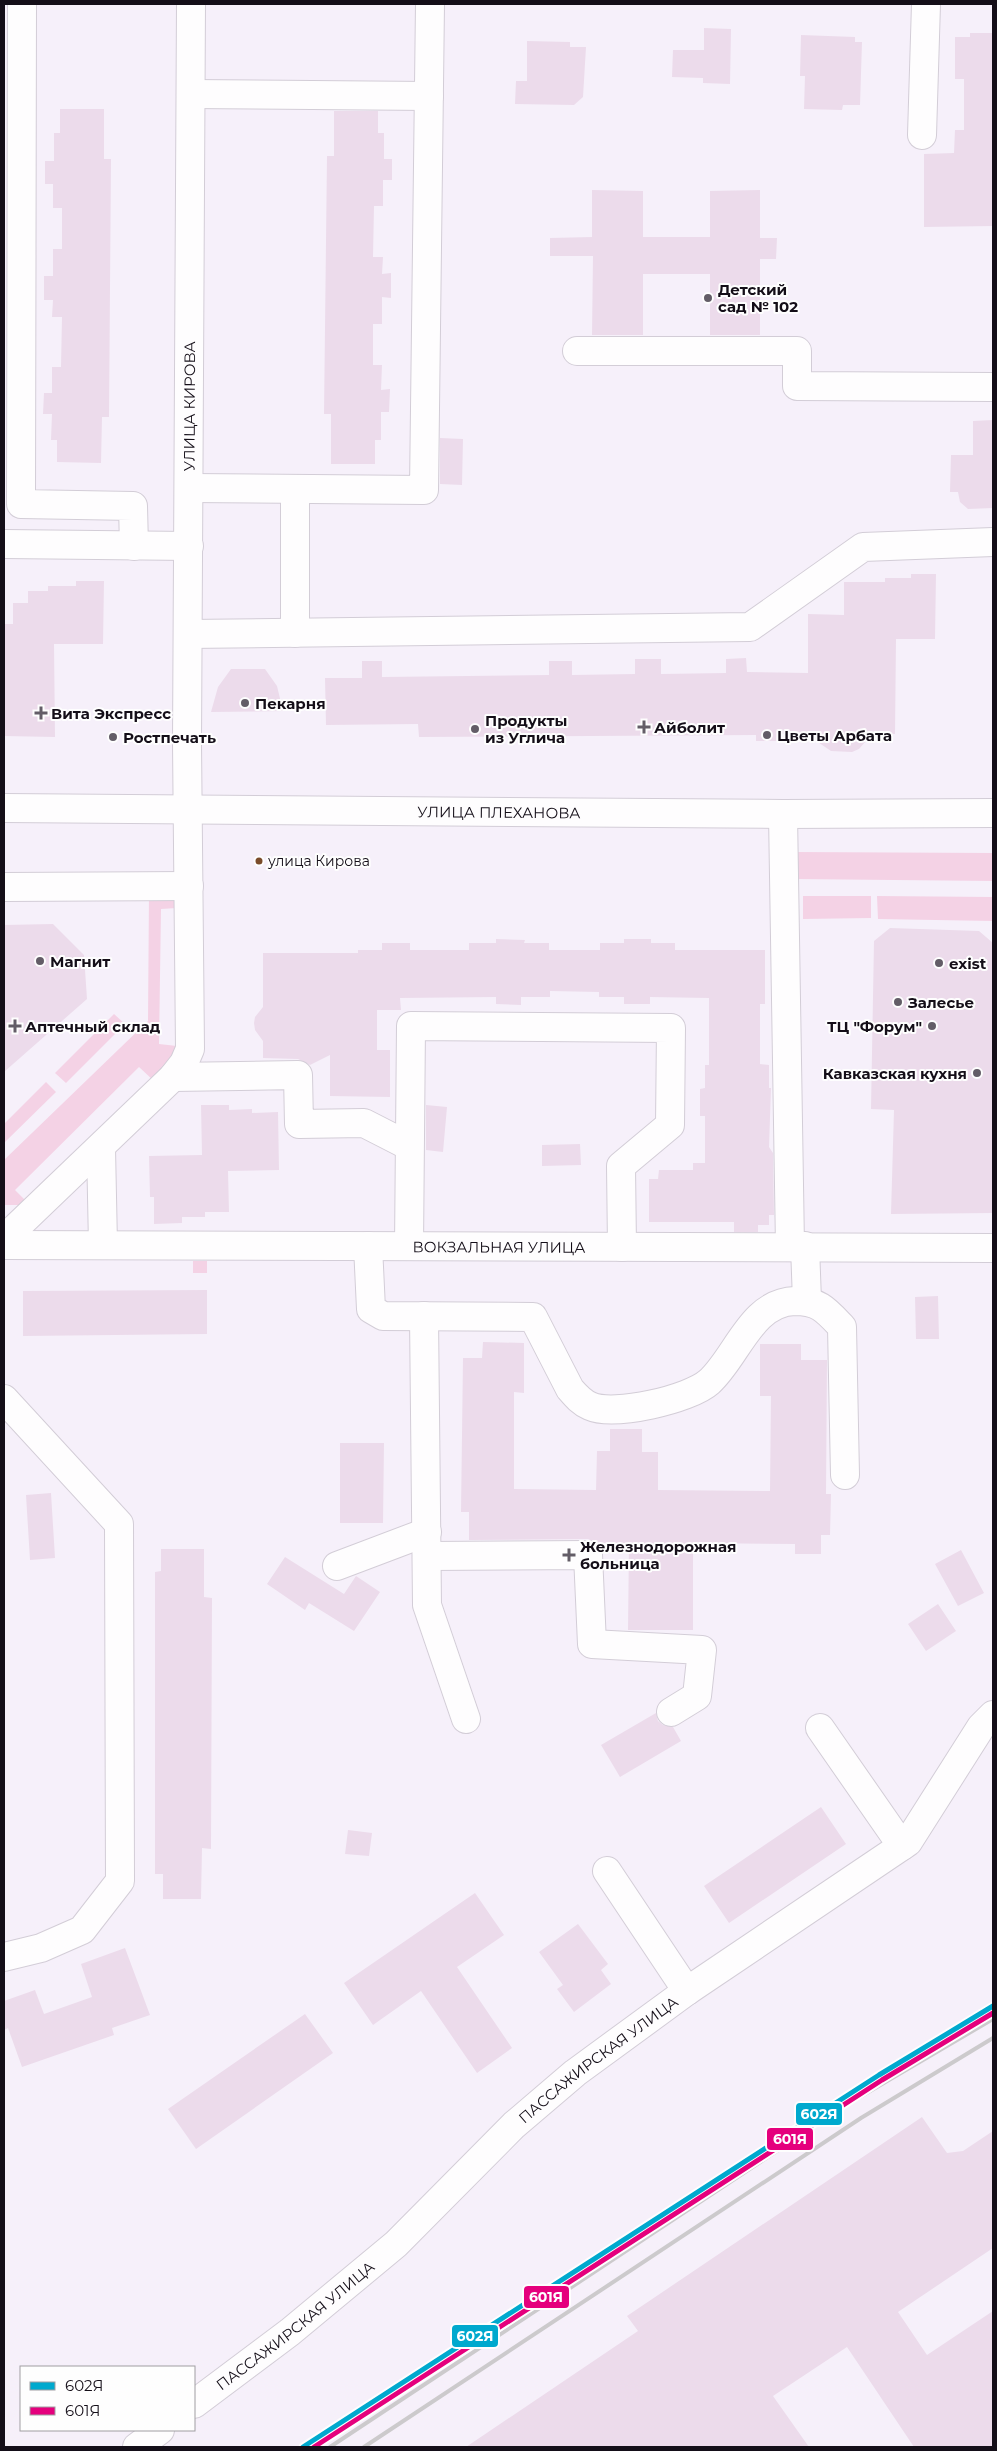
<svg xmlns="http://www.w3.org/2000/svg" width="997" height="2451" viewBox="0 0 997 2451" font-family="Montserrat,sans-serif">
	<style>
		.green { fill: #f4d2e5 }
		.building { fill: #ecdbeb }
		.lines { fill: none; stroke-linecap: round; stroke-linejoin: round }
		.minor-casing { stroke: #d3cdd7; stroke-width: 30 }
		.major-casing { stroke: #d3cdd7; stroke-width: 30 }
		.minor { stroke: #fefdfe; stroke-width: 28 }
		.major { stroke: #fefdfe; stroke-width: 28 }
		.rail { stroke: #cccacc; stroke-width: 4 }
		.rail-1-casing { stroke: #fefefe; stroke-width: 9 }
		.rail-2-casing { stroke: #fefefe; stroke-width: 9 }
		.rail-1 { stroke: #00a9ce; stroke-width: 5 }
		.rail-2 { stroke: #e5007d; stroke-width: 5 }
		.poi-dot { fill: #635d67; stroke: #fefefe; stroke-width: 2 }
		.bus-dot { fill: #7a4b2a; stroke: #fefefe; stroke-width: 2 }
		.labels { text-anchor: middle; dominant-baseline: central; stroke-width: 4; stroke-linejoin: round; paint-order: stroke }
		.bus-label { font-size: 14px; fill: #140e18; stroke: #fefefe; text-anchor: start }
		.poi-label { font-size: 15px; font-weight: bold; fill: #140e18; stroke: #fefefe; text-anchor: start }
		.street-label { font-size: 15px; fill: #140e18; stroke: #fefefe }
		.line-badge { stroke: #fefefe; stroke-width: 2 }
		.badge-label { font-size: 14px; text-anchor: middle; font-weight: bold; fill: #fff }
	</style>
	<rect width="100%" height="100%" fill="#f6f0fa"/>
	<!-- green -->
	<path class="green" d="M795,852L993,853V881L795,879Z
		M149,893H177V908L161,909L159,1044L177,1046L174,1056L154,1081L139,1067L15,1190L30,1205H4V1160L148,1021Z
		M803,896H871V918L803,919Z
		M877,896L993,897V921L878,919Z
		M114,1014L125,1024L66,1083L55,1073Z
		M46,1082L56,1092L4,1143V1124Z
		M193,1261H207V1273H193Z"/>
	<!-- building -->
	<path class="building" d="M704,28L731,29L730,84L703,83V78L672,77L673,50H704Z
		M970,33H993V226L924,227V154L954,153L955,130H964V79H955V37H970Z
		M801,35L855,37V42H862L860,105H843L842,110L804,109L805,76H800Z
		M527,41L570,42V47H586L583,97L574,105L515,104L516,81H527Z
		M60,109H104V159H111L109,417H102L101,463L57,462V440H51L52,414H43L44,393H52V367H61L62,317H52L53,300H44V276H53V249H62V208H53V184H45V161H54V133H60Z
		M334,111H378V133H384V159H392V180H383V206H374L373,257H383L382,274L391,273V298L382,297V324H373V365H382L381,390L390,389L389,412H381V440H375V464H331V414H324L327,156H334Z
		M592,190L643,191V237H710V191L760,190V238H777L776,259H760V335H710V274H643V335H592L593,256H550V238L592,237Z
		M993,420V508L968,509L960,502L958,492H950L951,455H973V421Z
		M440,438L463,439L462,485L440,484Z
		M911,574H936L935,639H896L895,734H872L859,749L852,752L831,751L806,734H778V741H756V735L419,737L418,724L326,725L325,678H362V661H382V677L549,675V661H572V675L635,674V659H661V674L726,673V659L746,658L747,672L808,673V614L844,615V582H885V578H911Z
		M76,581H104L103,644H54L55,737L4,736V624H13V603H28V591H48V586H76Z
		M231,669H265L277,686L283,711L211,712L218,687Z
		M53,924L84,955L87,999L4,1072V925Z
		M890,928L979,931L993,943V1213L891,1214L894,1110L871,1109L874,941Z
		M496,939L525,940L524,943H549V950H600V943H624V939H651V943H675V950H765V1004H760V1064L769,1065V1088H771L769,1147L773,1153L774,1215H769V1225H758V1232H734V1222H649V1179H658L659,1170H693V1163H705V1116H700V1089L705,1088V1065H709V998L650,997V1004H624V997H599V992L550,991V997H521V1005L496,1004V997L400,998L401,1010H377V1050H390V1097L330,1096V1055L310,1065L298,1059L263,1058V1041L255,1030L254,1023L255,1017L263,1007V953H358V950H382V943H410V950H469V943H496Z
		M201,1105H229V1110L252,1109V1113L278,1112L279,1170L228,1171L229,1212H205V1217H182V1223L154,1224V1197H150L149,1156L202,1155Z
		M426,1105L447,1107L443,1152L426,1150Z
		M580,1144L581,1165L542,1166V1145Z
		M207,1290V1334L23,1336V1291Z
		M938,1296L939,1339H916L915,1297Z
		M483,1342L524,1343V1393L514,1392V1489L596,1490L597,1451H610V1429H642V1452H658V1490L770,1491L771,1396H760V1344H801V1360H827L826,1494H831L830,1535H821V1554H795V1544L693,1543V1630H628L629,1543H597L588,1539L469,1540V1512H461L463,1358H482Z
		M340,1443H384L383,1523H340Z
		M51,1493L55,1558L30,1560L26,1495Z
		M161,1549H204V1597L212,1598L211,1849L202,1848L201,1899H163V1874H155V1572L161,1571Z
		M961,1550L984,1593L958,1606L935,1564Z
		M285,1557L344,1594L356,1576L380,1592L354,1631L309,1603L305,1610L267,1584Z
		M938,1604L956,1631L926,1651L908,1624Z
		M656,1713L658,1721L663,1725L673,1727L681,1741L620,1777L601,1745Z
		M821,1807L846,1844L729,1923L704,1886Z
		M348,1830L372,1833L369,1856L345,1854Z
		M475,1893L504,1935L457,1967L512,2048L477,2073L421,1991L373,2025L344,1983Z
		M578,1924L608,1964L601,1970L611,1984L574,2012L557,1989L563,1985L539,1952Z
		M125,1948L150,2015L112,2028L114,2035L22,2067L8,2028L4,2030V2001L35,1990L44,2014L92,1997L81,1964Z
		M305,2014L333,2053L196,2149L168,2109Z
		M922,2117L947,2153L963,2151L993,2131V2248L898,2312L927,2355L993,2311V2447H914L847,2347L773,2396L809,2447H466L638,2331L627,2316Z"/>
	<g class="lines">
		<!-- minor casing -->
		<g class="minor-casing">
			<g id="minor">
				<path d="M22,4L21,504L133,506L134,546"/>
				<path d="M191,94L429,96"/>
				<path d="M922,135L926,4"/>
				<path d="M577,351H797V386L993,387"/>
				<path d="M190,488L424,490L430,4"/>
				<path d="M295,489V633"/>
				<path d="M4,544L189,546"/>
				<path d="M188,634L750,627L863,547L993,542"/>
				<path d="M783,814L790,1246"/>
				<path d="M4,887L189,886"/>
				<path d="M173,1077L298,1075L299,1124L364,1123L409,1146"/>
				<path d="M101,1148L103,1245"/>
				<path id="s1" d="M4,1239L173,1077L184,1063L190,1049L187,743L191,4"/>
				<path id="s2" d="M4,1245L993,1248"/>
				<path d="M368,1246L371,1309L383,1316L533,1317L570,1389C576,1396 581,1402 590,1406C614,1417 690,1399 709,1382C737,1357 751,1302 795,1301C819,1301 826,1310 842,1327L845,1475"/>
				<path d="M409,1246L411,1026L671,1028L670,1125L621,1166L622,1247"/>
				<path d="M805,1246L807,1301"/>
				<path d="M424,1316L427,1605L466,1719"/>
				<path d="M4,1399L119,1524L120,1881L82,1930L41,1948L4,1957"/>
				<path d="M427,1556L588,1555L592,1644L702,1650L697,1696L671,1712"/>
				<path d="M337,1566L427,1532"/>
				<path d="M820,1728L902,1846"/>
				<path d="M607,1871L687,1991"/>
				<path id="s3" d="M194,2404L290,2332L396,2244L514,2125L575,2073L687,1991L908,1842L981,1727L993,1715"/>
				<path d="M137,2447L160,2430"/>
			</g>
		</g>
		<!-- major casing -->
		<g class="major-casing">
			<g id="major">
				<path id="s4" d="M4,808L783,814L993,813"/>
			</g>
		</g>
		<!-- minor -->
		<use href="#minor" class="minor"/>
		<!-- major -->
		<use href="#major" class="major"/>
		<!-- rail -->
		<path class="rail" d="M330,2447L848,2104L993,2019
			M364,2447L861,2118L993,2038"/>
		<!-- rail-1 casing -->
		<g class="rail-1-casing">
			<path id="rail-1" d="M303,2447L879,2075L993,2006"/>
		</g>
		<!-- rail-2 casing -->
		<g class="rail-2-casing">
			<path id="rail-2" d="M314,2447L882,2080L993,2013"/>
		</g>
		<!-- rail-1 -->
		<use href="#rail-1" class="rail-1"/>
		<!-- rail-2 -->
		<use href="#rail-2" class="rail-2"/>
	</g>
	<!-- markers -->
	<g class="poi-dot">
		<circle cx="708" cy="298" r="5"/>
		<circle cx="245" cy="703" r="5"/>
		<path d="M38.5 705.5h5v5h5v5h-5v5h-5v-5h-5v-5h5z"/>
		<path d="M641.5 719.5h5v5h5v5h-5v5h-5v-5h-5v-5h5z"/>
		<circle cx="475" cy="729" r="5"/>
		<circle cx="767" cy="735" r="5"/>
		<circle cx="113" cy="737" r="5"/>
		<circle cx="40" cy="961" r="5"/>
		<circle cx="939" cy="963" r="5"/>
		<circle cx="898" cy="1002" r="5"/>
		<path d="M12.5 1018.5h5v5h5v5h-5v5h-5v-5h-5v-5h5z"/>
		<circle cx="932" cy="1026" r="5"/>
		<circle cx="977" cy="1073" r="5"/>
		<path d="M566.5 1547.5h5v5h5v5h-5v5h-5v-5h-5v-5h5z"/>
	</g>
	<circle class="bus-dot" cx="259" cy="861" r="4.5"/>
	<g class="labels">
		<!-- bus labels -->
		<g class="bus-label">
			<text x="268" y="861">улица Кирова</text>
		</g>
		<!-- poi labels -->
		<g class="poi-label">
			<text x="718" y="289">Детский<tspan x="718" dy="17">сад № 102</tspan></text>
			<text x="255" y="703">Пекарня</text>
			<text x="51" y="713">Вита Экспресс</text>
			<text x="485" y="720">Продукты<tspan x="485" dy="17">из Углича</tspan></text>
			<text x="654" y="727">Айболит</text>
			<text x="777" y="735">Цветы Арбата</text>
			<text x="123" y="737">Ростпечать</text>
			<text x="50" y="961">Магнит</text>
			<text x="949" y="963">exist</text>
			<text x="908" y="1002">Залесье</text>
			<text x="25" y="1026">Аптечный склад</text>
			<text x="922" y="1026" text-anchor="end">ТЦ "Форум"</text>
			<text x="967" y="1073" text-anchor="end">Кавказская кухня</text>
			<text x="580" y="1546">Железнодорожная<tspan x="580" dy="17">больница</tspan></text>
		</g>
		<!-- street labels -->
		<g class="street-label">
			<text stroke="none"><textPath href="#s1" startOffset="910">УЛИЦА КИРОВА</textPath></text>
			<text stroke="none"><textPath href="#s4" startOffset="495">УЛИЦА ПЛЕХАНОВА</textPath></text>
			<text stroke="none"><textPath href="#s2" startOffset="495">ВОКЗАЛЬНАЯ УЛИЦА</textPath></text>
			<text stroke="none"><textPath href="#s3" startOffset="532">ПАССАЖИРСКАЯ УЛИЦА</textPath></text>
			<text stroke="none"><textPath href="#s3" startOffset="128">ПАССАЖИРСКАЯ УЛИЦА</textPath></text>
		</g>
	</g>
	<g class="line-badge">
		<rect x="795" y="2102" width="48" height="24" rx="5" fill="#00a9ce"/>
		<rect x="766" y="2127" width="48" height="24" rx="5" fill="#e5007d"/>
		<rect x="523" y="2285" width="47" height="24" rx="5" fill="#e5007d"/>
		<rect x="451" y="2324" width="48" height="24" rx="5" fill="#00a9ce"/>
	</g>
	<g class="badge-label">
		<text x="819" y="2119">602Я</text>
		<text x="790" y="2144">601Я</text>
		<text x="546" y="2302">601Я</text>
		<text x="475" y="2341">602Я</text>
	</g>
	<!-- border -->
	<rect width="997" height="2451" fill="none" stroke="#140e18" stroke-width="10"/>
	<!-- legend -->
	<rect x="20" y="2366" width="175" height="65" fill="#fefefe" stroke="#a09ea2"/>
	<rect x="30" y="2382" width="25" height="8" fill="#00a9ce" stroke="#a09ea2"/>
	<text x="65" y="2391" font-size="15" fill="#140e18">602Я</text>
	<rect x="30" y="2407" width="25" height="8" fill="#e5007d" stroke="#a09ea2"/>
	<text x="65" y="2416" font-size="15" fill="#140e18">601Я</text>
</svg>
